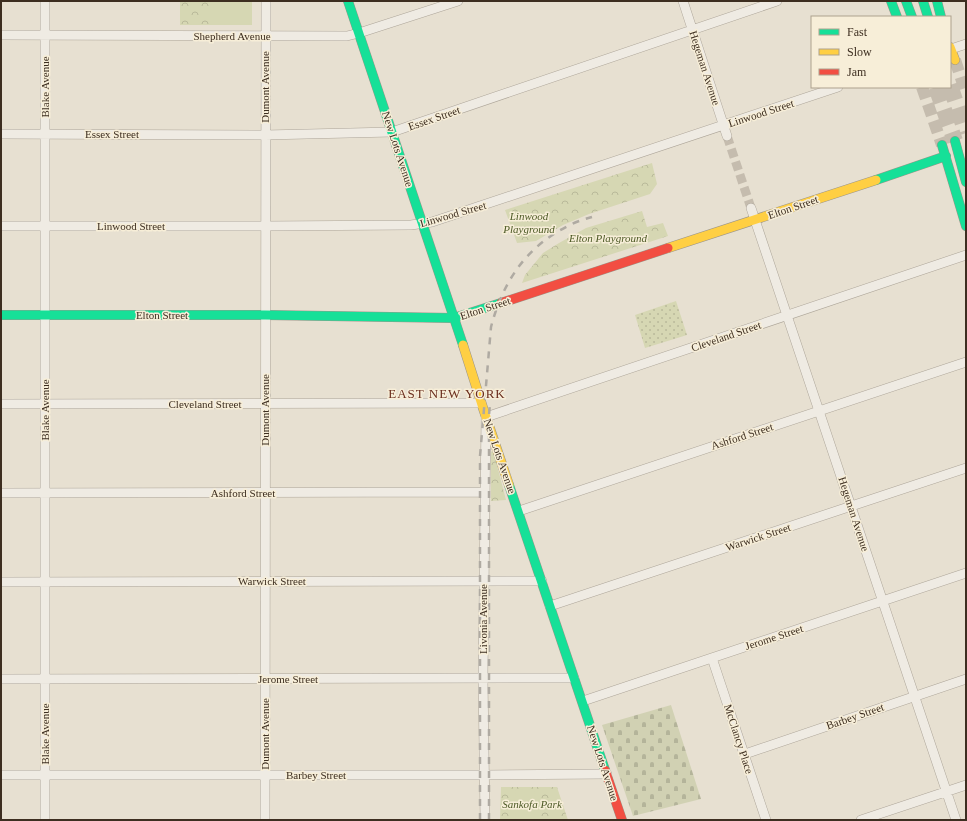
<svg xmlns="http://www.w3.org/2000/svg" width="967" height="821" viewBox="0 0 967 821" font-family="'Times New Roman',serif">
	<style>
		.cemetery { fill: url(#cemetery-stones) }
		.park { fill: url(#park-crowns) }
		.garden { fill: url(#garden-dots) }
		.pitch { fill: #d6d7b3 }
		.lines { fill: none; stroke-linecap: round; stroke-linejoin: round }
		.street-tunnel { stroke: #c5bcae; stroke-width: 9; stroke-dasharray: 9 4.5; stroke-linecap: butt }
		.secondary-tunnel { stroke: #c5bcae; stroke-width: 12; stroke-dasharray: 12 6; stroke-linecap: butt }
		.highway-tunnel { stroke: #c5bcae; stroke-width: 16; stroke-dasharray: 16 8; stroke-linecap: butt }
		.street-casing { stroke: #ada599; stroke-width: 10 }
		.fast-casing { stroke: #9c958a; stroke-width: 10 }
		.slow-casing { stroke: #9c958a; stroke-width: 10 }
		.jam-casing { stroke: #9c958a; stroke-width: 10 }
		.street { stroke: #efebe3; stroke-width: 9 }
		.fast { stroke: #16e098; stroke-width: 9 }
		.slow { stroke: #ffcf43; stroke-width: 9 }
		.jam { stroke: #f24e42; stroke-width: 9 }
		.rail { stroke: #afaaa2; stroke-width: 2.5; stroke-dasharray: 7 7; stroke-linecap: butt }
		.labels { text-anchor: middle; dominant-baseline: central; stroke-width: 3; stroke-linejoin: round; paint-order: stroke }
		.street-label { font-size: 11px; fill: #3d2e20; stroke: #f7eed8 }
		.park-label { font-size: 11px; font-style: italic; fill: #4d5a26; stroke: #f7eed8 }
		.quarter-label { font-size: 13px; letter-spacing: 1px; fill: #6b2e1e; stroke: #f7eed8 }
	</style>
	<defs>
		<pattern id="cemetery-stones" width="16" height="16" patternUnits="userSpaceOnUse"><rect width="16" height="16" fill="#d1d1b3"/><path d="M2 7V4a2 2 0 0 1 4 0v3zM10 15v-3a2 2 0 0 1 4 0v3z" fill="#b4b49a"/></pattern>
		<pattern id="park-crowns" width="20" height="18" patternUnits="userSpaceOnUse"><rect width="20" height="18" fill="#d6d7b3"/><path d="M2 6a3 3 0 1 1 6 0M12 15a3 3 0 1 1 6 0" fill="none" stroke="#b9b99a"/></pattern>
		<pattern id="garden-dots" width="8" height="8" patternUnits="userSpaceOnUse"><rect width="8" height="8" fill="#d6d7b3"/><path d="M2 2h.1M6 6h.1" fill="none" stroke="#b9b99a" stroke-width="1.8" stroke-linecap="round"/></pattern>
	</defs>
	<rect width="100%" height="100%" fill="#e7e0d1"/>
	<!-- cemetery -->
	<path class="cemetery" d="M671,705L701,799L633,816L602,725Z"/>
	<!-- park -->
	<path class="park" d="M180,1H210V25H180Z
		M652,163L657,184L650,194L589,214L563,225L536,241L517,243L505,210Z
		M642,211L647,227L663,223L668,236L522,283L525,275L543,253L559,243L586,228Z
		M493,450L505,496L506,500L491,501V452Z
		M501,787H557L568,820H500Z"/>
	<!-- garden -->
	<path class="garden" d="M676,301L687,335L645,348L635,315Z"/>
	<!-- pitch -->
	<path class="pitch" d="M210,1H252V25H210Z
		M516,789L535,790L534,820H515Z"/>
	<g class="lines">
		<!-- street-tunnel -->
		<path class="street-tunnel" d="M727,136L751,208"/>
		<!-- secondary-tunnel -->
		<path class="secondary-tunnel" d="M955,60L966,93
			M922,87L942,145"/>
		<!-- highway-tunnel -->
		<path class="highway-tunnel" d="M950,85L966,133
			M936,87L955,141"/>
		<!-- street casing -->
		<g class="street-casing">
			<path id="street" d="M683,1L727,136
				M1,35L347,36L359,33L458,1
				M951,49L966,44
				M1,134L265,135L392,132L777,1
				M751,208L956,820
				M1,226H265L411,225L432,222L838,87
				M1,404L481,403
				M1,493L484,492
				M519,511L966,362
				M1,582L542,581
				M550,606L966,468
				M712,658L766,820
				M1,679L574,678
				M583,701L966,573
				M745,754L966,679
				M1,775H484L607,774
				M45,820V1
				M265,820L266,1
				M485,820L483,678L486,417L966,255
				M861,820L966,785"/>
		</g>
		<!-- fast casing -->
		<g class="fast-casing">
			<path id="fast" d="M348,1L463,345
				M891,1L897,17
				M906,1L912,17
				M923,1L928,17
				M937,1L941,17
				M955,141L966,182
				M942,145L966,226
				M876,180L946,156
				M1,315H265L454,318L501,303
				M509,485L605,770"/>
		</g>
		<!-- slow casing -->
		<g class="slow-casing">
			<path id="slow" d="M950,47L955,60
				M668,248L876,180
				M463,345L483,408L509,485"/>
		</g>
		<!-- jam casing -->
		<g class="jam-casing">
			<path id="jam" d="M501,303L668,248
				M605,770L622,820"/>
		</g>
		<!-- street -->
		<use href="#street" class="street"/>
		<!-- fast -->
		<use href="#fast" class="fast"/>
		<!-- slow -->
		<use href="#slow" class="slow"/>
		<!-- jam -->
		<use href="#jam" class="jam"/>
		<!-- rail -->
		<path class="rail" d="M480,820V456L491,327C503,281 527,245 572,224C578,221 585,219 592,217
			M489,820V415L490,404"/>
	</g>
	<g class="labels">
		<!-- street labels -->
		<g class="street-label">
			<text x="232" y="36">Shepherd Avenue</text>
			<text transform="translate(705 68) rotate(72)">Hegeman Avenue</text>
			<text transform="translate(45 87) rotate(-90)">Blake Avenue</text>
			<text transform="translate(265 87) rotate(-90)">Dumont Avenue</text>
			<text transform="translate(761 113) rotate(-18)">Linwood Street</text>
			<text transform="translate(434 118) rotate(-19)">Essex Street</text>
			<text x="112" y="134">Essex Street</text>
			<text transform="translate(398 149) rotate(72)">New Lots Avenue</text>
			<text transform="translate(793 207) rotate(-19)">Elton Street</text>
			<text transform="translate(453 214) rotate(-16)">Linwood Street</text>
			<text x="131" y="226">Linwood Street</text>
			<text transform="translate(485 308) rotate(-18)">Elton Street</text>
			<text x="162" y="315">Elton Street</text>
			<text transform="translate(726 336) rotate(-19)">Cleveland Street</text>
			<text x="205" y="404">Cleveland Street</text>
			<text transform="translate(45 410) rotate(-90)">Blake Avenue</text>
			<text transform="translate(265 410) rotate(-90)">Dumont Avenue</text>
			<text transform="translate(742 436) rotate(-18)">Ashford Street</text>
			<text transform="translate(500 456) rotate(71)">New Lots Avenue</text>
			<text x="243" y="493">Ashford Street</text>
			<text transform="translate(854 514) rotate(72)">Hegeman Avenue</text>
			<text transform="translate(758 537) rotate(-18)">Warwick Street</text>
			<text x="272" y="581">Warwick Street</text>
			<text transform="translate(483 619) rotate(-90)">Livonia Avenue</text>
			<text transform="translate(774 637) rotate(-18)">Jerome Street</text>
			<text x="288" y="679">Jerome Street</text>
			<text transform="translate(855 716) rotate(-19)">Barbey Street</text>
			<text transform="translate(45 734) rotate(-90)">Blake Avenue</text>
			<text transform="translate(265 734) rotate(-90)">Dumont Avenue</text>
			<text transform="translate(739 739) rotate(72)">McClancy Place</text>
			<text transform="translate(603 763) rotate(72)">New Lots Avenue</text>
			<text x="316" y="775">Barbey Street</text>
		</g>
		<!-- park labels -->
		<g class="park-label">
			<text x="529" y="216">Linwood<tspan x="529" dy="13">Playground</tspan></text>
			<text x="608" y="238">Elton Playground</text>
			<text x="532" y="804">Sankofa Park</text>
		</g>
		<!-- quarter labels -->
		<g class="quarter-label">
			<text x="447" y="393">EAST NEW YORK</text>
		</g>
	</g>
	<!-- border -->
	<rect width="967" height="821" fill="none" stroke="#3d2e20" stroke-width="4"/>
	<!-- legend -->
	<rect x="811" y="16" width="140" height="72" fill="#f7eed8" stroke="#ada18e"/>
	<rect x="819" y="29" width="20" height="6" fill="#16e098" stroke="#ada18e"/>
	<text x="847" y="36" font-size="12" fill="#3d2e20">Fast</text>
	<rect x="819" y="49" width="20" height="6" fill="#ffcf43" stroke="#ada18e"/>
	<text x="847" y="56" font-size="12" fill="#3d2e20">Slow</text>
	<rect x="819" y="69" width="20" height="6" fill="#f24e42" stroke="#ada18e"/>
	<text x="847" y="76" font-size="12" fill="#3d2e20">Jam</text>
</svg>
